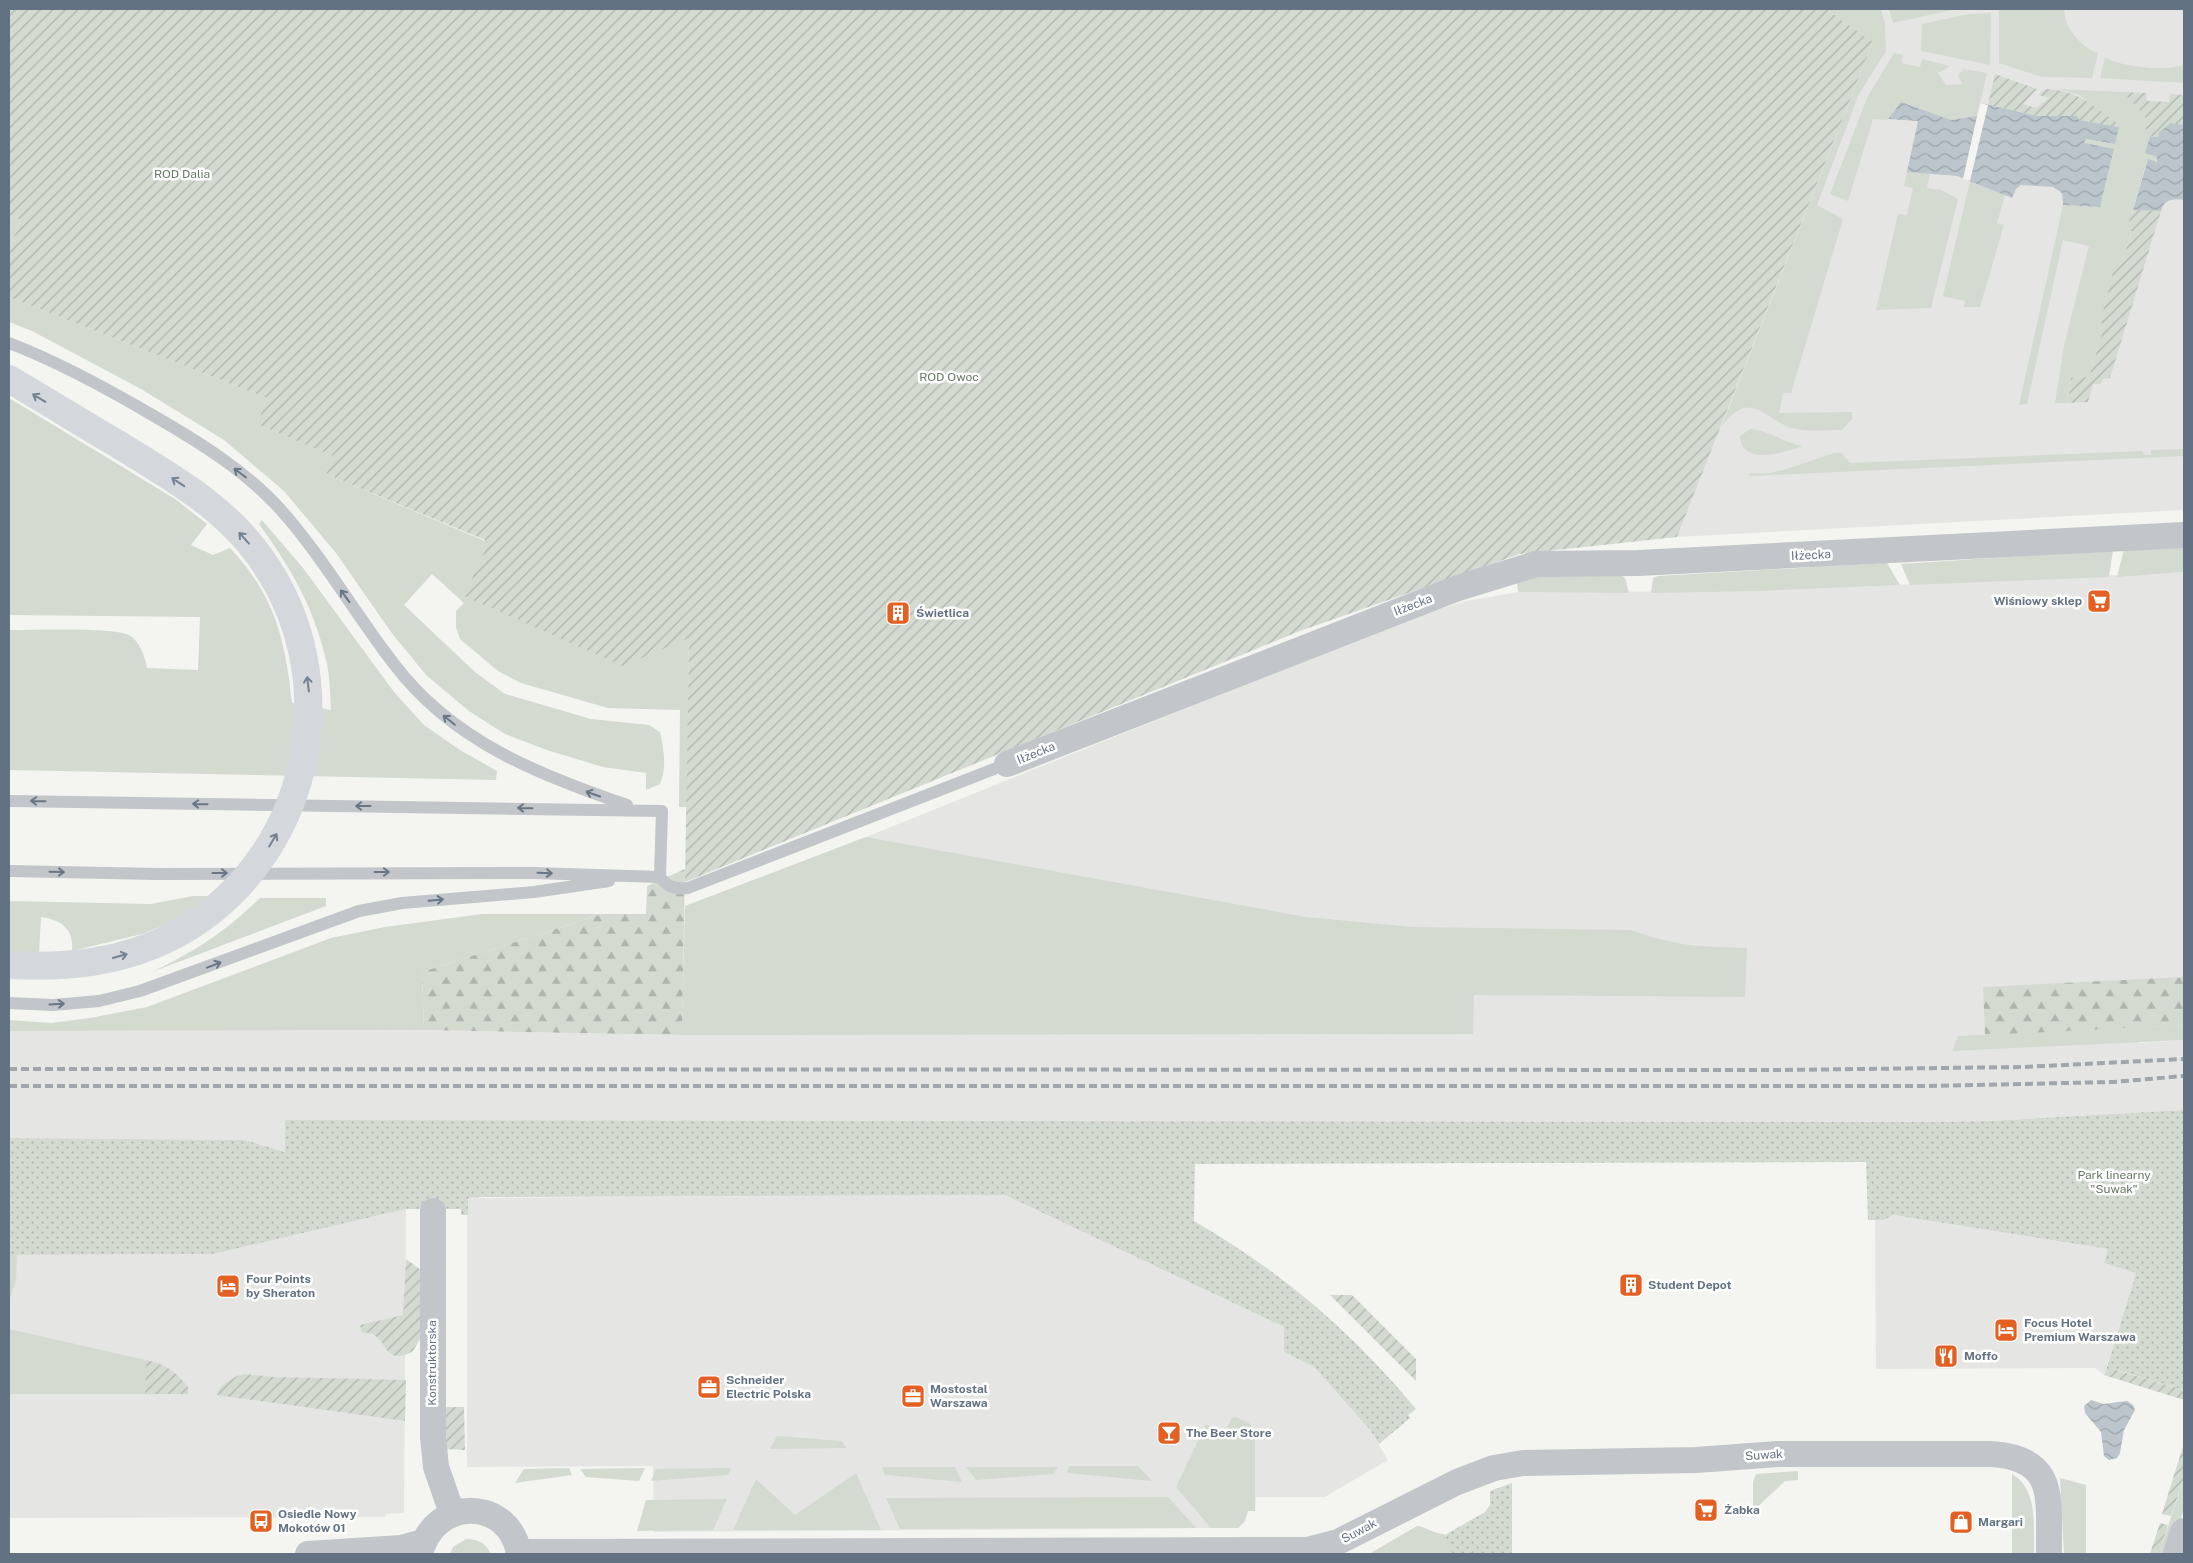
<svg xmlns="http://www.w3.org/2000/svg" width="2193" height="1563" viewBox="0 0 2193 1563" font-family="'Public Sans',sans-serif">
	<style>
		.built { fill: #e5e6e4 }
		.grass { fill: #d3dad0 }
		.forest { fill: url(#forest-firs) }
		.park { fill: url(#park-dots) }
		.garden { fill: url(#garden-furrows) }
		.water { fill: url(#water-waves) }
		.pier { fill: #f4f5f0 }
		.lines { fill: none; stroke-linecap: round; stroke-linejoin: round }
		.service { stroke: #c2c5c9; stroke-width: 12 }
		.minor { stroke: #c2c5c9; stroke-width: 26 }
		.tertiary { stroke: #c2c5c9; stroke-width: 28 }
		.primary { stroke: #d4d8dc; stroke-width: 28 }
		.rail { stroke: #a0a6ac; stroke-width: 4; stroke-dasharray: 8 4; stroke-linecap: butt }
		.oneway { stroke: #748190 }
		.oneway2 { stroke: #687686 }
		.labels { text-anchor: middle; dominant-baseline: central; stroke-width: 5; stroke-linejoin: round; paint-order: stroke }
		.park-label { font-size: 12px; fill: #657962; stroke: #fff }
		.street-label { font-size: 12px; fill: #637282; stroke: #fff }
		.poi-label { font-size: 12px; font-weight: bold; fill: #637282; stroke: #fff; text-anchor: start }
	</style>
	<defs>
		<pattern id="forest-firs" width="22" height="20" patternUnits="userSpaceOnUse" patternTransform="scale(1.25)"><rect width="22" height="20" fill="#d3dad0"/><path d="M5 1l3.5 6h-7zM16 11l3.5 6h-7z" fill="#afb5ae"/></pattern>
		<pattern id="park-dots" width="8" height="8" patternUnits="userSpaceOnUse" patternTransform="scale(1.25)"><rect width="8" height="8" fill="#d3dad0"/><path d="M2 2h.1M6 6h.1" fill="none" stroke="#afb5ae" stroke-width="1.8" stroke-linecap="round"/></pattern>
		<pattern id="garden-furrows" width="10" height="10" patternUnits="userSpaceOnUse" patternTransform="scale(1.25)"><rect width="10" height="10" fill="#d3dad0"/><path d="M-1 1l2-2M0 10L10 0M9 11l2-2" fill="none" stroke="#afb5ae"/></pattern>
		<pattern id="water-waves" width="16" height="10" patternUnits="userSpaceOnUse" patternTransform="scale(1.25)"><rect width="16" height="10" fill="#bbc5cb"/><path d="M0 5q4-4 8 0t8 0" fill="none" stroke="#9ca4aa"/></pattern>
	</defs>
	<rect width="100%" height="100%" fill="#f4f5f0"/>
	<!-- built -->
	<path class="built" d="M1826,9H2184V510L1677,537L1873,42Z
		M2184,572V1025L2134,1029L2139,1043L2184,1040V1110L1989,1121L1927,1122L285,1120V1152L245,1140L9,1138V1031L424,1030L681,1035L685,906L866,837L1412,617L1466,601L1518,592L1763,591Z
		M1005,1195L1284,1327V1352L1314,1367L1370,1430L1388,1460L1325,1497H1256L1255,1511H1248L1245,1521L1238,1528H1211L654,1532L653,1466L467,1467V1198Z
		M406,1209L404,1513L386,1514V1517L9,1518V1255L213,1254Z
		M1893,1215L2109,1249L2104,1263L2136,1273L2104,1375L2095,1368L1876,1369L1875,1220H1884Z"/>
	<!-- grass -->
	<path class="grass" d="M1826,9H1881L1885,24L1886,51L1859,94L1817,205L1843,219L1791,393H1783L1779,413L1852,412V419L1842,430C1827,430 1810,432 1795,429C1765,422 1751,385 1721,428L1873,42Z
		M1889,9H1956L1893,23Z
		M1999,9H2065C2061,24 2083,50 2098,53L2092,78L2042,77L1999,63Z
		M1991,13L1990,65L1921,51L1922,24L1969,14Z
		M1894,53L1903,55L1902,63L1920,67L1922,59L1950,66L1938,73L1946,85L1962,84L1958,75L1964,69L1987,73L1977,116L1951,120L1901,102L1887,120L1873,119L1848,201L1830,194L1867,98Z
		M2105,57C2116,66 2171,73 2183,64L2184,83L2100,78Z
		M2059,89L2123,92L2146,118V134L2150,136L2145,153L2157,157L2156,163L2147,160L2127,229L2132,230L2121,265L2115,266L2100,323L2105,324L2089,377L2071,378L2068,403H2055L2064,346L2089,246L2063,240L2027,404L2019,405L2063,205L2100,207L2114,150L2084,144L2085,139L2115,144L2119,126L2079,95Z
		M1907,172L1930,174L1927,188L1941,190L1958,199L1931,308L1876,310L1898,214L1907,215L1913,188L1904,186Z
		M1970,181L2005,195L1997,223L2004,225L1980,307H1964L1965,301L1943,296Z
		M9,215L21,220L9,249Z
		M9,297L267,398L257,424L334,456L326,474L485,541V550L465,597L689,638L687,807H679L680,710L608,708L521,683L498,671L460,639L456,627V611L464,603L432,574L404,605L475,672L505,694L591,719L649,725L660,732C664,750 667,767 660,784L646,790V773L603,767L547,750L505,734L469,711L426,675L391,632L336,553L284,491L224,440L141,389L32,331L9,322Z
		M9,398L175,499L207,524L191,545L213,555L230,548C275,596 285,639 292,703L331,710C330,693 330,676 326,660C314,607 290,567 259,524L262,520L303,568L394,692L424,725L460,750L497,771L496,780L9,770V630C31,630 113,627 129,635C140,641 145,657 147,668L198,670L200,617L9,615Z
		M1750,429C1768,430 1785,443 1803,446C1784,452 1742,467 1740,436Z
		M2184,449V456L1749,476V473C1778,477 1807,460 1835,453H1842L1850,463L2143,451L2144,455H2151V450Z
		M2184,546V572L2117,577L2124,549Z
		M2113,550L2109,577L1910,585L1901,564Z
		M1887,563L1900,585L1763,591L1651,593L1653,578L1658,576Z
		M1617,573L1625,578L1629,593L1518,592L1517,582L1520,576Z
		M866,837L1306,917L1413,927L1631,930C1673,946 1703,947 1747,948L1745,997L1474,995L1473,1034L682,1035L685,906Z
		M193,896H208L181,918L142,934L72,951C74,929 62,920 41,917L39,954L9,951V901L151,904Z
		M260,898H326V906L152,972C196,951 225,932 260,898Z
		M482,914H602L422,972L424,1030L9,1031V1020L51,1023L90,1018L147,1007L331,938L385,927Z
		M2184,1025V1040L1952,1051L1958,1036Z
		M9,1255H17L16,1280L9,1301Z
		M9,1329L146,1360L145,1394H9Z
		M1236,1417L1249,1423L1255,1430V1511H1248L1245,1521L1238,1528H1211L1176,1487L1206,1424L1224,1433L1232,1418Z
		M777,1436L842,1441L846,1448L770,1449Z
		M1069,1466H1138L1152,1481L1067,1473Z
		M882,1467H955L962,1482L885,1475Z
		M966,1467H1058L1053,1474L976,1480Z
		M569,1468L572,1475L515,1483L524,1469Z
		M645,1468L639,1481L586,1477L580,1469Z
		M731,1468L728,1475L651,1481L656,1469Z
		M1798,1471V1480L1785,1481L1753,1511V1482L1756,1474Z
		M856,1473L881,1530H733L756,1479L795,1515Z
		M2012,1474C2039,1490 2033,1527 2034,1554H2012Z
		M2060,1478L2086,1485V1554H2064Z
		M2184,1478V1509L2170,1554H2159Z
		M1168,1497L1196,1528L900,1529L886,1498Z
		M727,1499L713,1530L637,1531L646,1500Z
		M1417,1526C1427,1527 1431,1533 1444,1534L1459,1554H1369Z
		M466,1539C478,1539 486,1543 491,1554H450L453,1547Z"/>
	<!-- forest -->
	<path class="forest" d="M685,869L682,1035L424,1030L422,972L602,914H646L647,886Z
		M2184,977V1025L1985,1035L1983,987Z"/>
	<!-- park -->
	<path class="park" d="M2184,1110V1390L2117,1370H2106L2136,1273L2104,1263L2108,1249L1893,1215L1884,1220H1868L1866,1162L1195,1164L1194,1221C1283,1273 1350,1330 1416,1409L1408,1415L1410,1418L1379,1444L1370,1430L1314,1367L1284,1352V1327L1005,1195L484,1197L468,1198V1215H461V1209H406L213,1254L9,1255V1138L245,1140L285,1152V1120L1927,1122L1989,1121Z
		M1512,1483V1554H1453L1443,1536L1485,1512L1490,1505V1491Z"/>
	<!-- garden -->
	<path class="garden" d="M9,9H1826L1873,42L1677,537L1520,554L1300,631L685,882L689,638L623,666L464,596L485,550V540L326,474L333,456L257,424L267,398L9,297V249L21,220L9,215Z
		M1995,74L2037,89L2023,104L2036,108L2049,98L2039,95L2045,89C2078,90 2094,106 2119,125V127L2078,120L2077,116H2037L1988,105Z
		M2123,92L2146,93L2147,101L2169,102L2170,94L2184,95V125L2170,123L2158,137L2146,135V118Z
		M2133,210L2161,211L2110,378L2103,379L2101,384H2093L2088,402L2068,403L2071,378L2089,377L2105,324L2100,323L2115,265H2121L2132,231L2126,230Z
		M406,1259L421,1270L420,1339L413,1351C380,1370 389,1329 362,1333L360,1325L403,1315Z
		M1330,1295H1352L1416,1359V1381Z
		M146,1360C165,1364 176,1371 188,1387V1394H145Z
		M2106,1370H2116L2184,1390V1400L2104,1375Z
		M244,1374L275,1377L406,1380L405,1421L217,1395C219,1385 234,1376 244,1374Z
		M447,1407H464L465,1450L446,1449L445,1409Z
		M2184,1443V1478L2171,1516L2162,1514Z
		M2160,1523L2168,1525L2159,1554H2150Z"/>
	<!-- water -->
	<path class="water" d="M1901,102L1951,120L1977,116L1980,103L2037,116H2077L2079,120L2119,127L2115,144L2086,139L2084,143L2114,149L2100,207L2063,205L2062,193L2053,187L2021,185L2016,189L2012,198L1957,176L1907,172L1918,121L1888,119Z
		M2170,123L2184,125V200C2173,199 2164,199 2161,211L2133,210L2148,159L2157,162V157L2145,153L2150,136L2158,137L2159,133Z
		M2091,1400L2103,1404L2127,1401L2133,1405L2135,1410L2124,1430L2120,1453L2117,1458L2109,1460L2104,1456L2101,1432L2085,1413L2084,1406Z"/>
	<!-- pier -->
	<path class="pier" d="M1980,103L1988,105L1970,181L1963,179Z"/>
	<g class="lines">
		<!-- service -->
		<path class="service" d="M9,343C59,362 108,389 154,416C199,442 246,471 281,510C322,556 356,615 394,664C452,741 539,775 627,805
			M9,801L662,811L660,877C668,888 675,889 688,888L1007,764L1006,760
			M9,871L157,874L534,873L660,877
			M9,1003L53,1005L99,1001L140,991L359,911L402,903L534,892L609,881"/>
		<!-- minor -->
		<path class="minor" d="M1007,764L1458,588L1536,564L1638,563L2184,535
			M433,1211V1437L436,1467L452,1513
			M518,1552L1307,1550L1338,1542L1457,1482L1494,1468L1523,1463L1696,1460L1778,1454H1991C2059,1458 2048,1501 2049,1554
			M308,1554L401,1548L423,1542
			M420,1554C434,1496 510,1497 519,1554"/>
		<!-- tertiary -->
		<path class="tertiary" d="M2177,1554L2184,1532"/>
		<!-- primary -->
		<path class="primary" d="M9,379C45,400 80,422 116,443C168,475 224,506 260,557C350,681 310,862 175,935C122,963 67,968 9,965"/>
		<!-- rail -->
		<path class="rail" d="M9,1069L1779,1070L2024,1067L2184,1059
			M9,1086H1926L2113,1082L2184,1076"/>
	</g>
	<!-- one-way arrows -->
	<defs><path id="oneway-shaft" d="M-6 0H5M1.5-3L5.5 0L1.5 3" fill="none" stroke-width="1.6" stroke-linecap="round" stroke-linejoin="round" transform="scale(1.25)"/></defs>
	<g class="oneway">
		<use href="#oneway-shaft" transform="translate(39 398) rotate(-149)"/>
		<use href="#oneway-shaft" transform="translate(178 482) rotate(-147)"/>
		<use href="#oneway-shaft" transform="translate(244 538) rotate(-132)"/>
		<use href="#oneway-shaft" transform="translate(308 684) rotate(-97)"/>
		<use href="#oneway-shaft" transform="translate(273 840) rotate(-59)"/>
		<use href="#oneway-shaft" transform="translate(120 956) rotate(-16)"/>
	</g>
	<g class="oneway2">
		<use href="#oneway-shaft" transform="translate(240 473) rotate(-143)"/>
		<use href="#oneway-shaft" transform="translate(345 596) rotate(-126)"/>
		<use href="#oneway-shaft" transform="translate(449 720) rotate(-141)"/>
		<use href="#oneway-shaft" transform="translate(593 794) rotate(-161)"/>
		<use href="#oneway-shaft" transform="translate(38 801) rotate(-179)"/>
		<use href="#oneway-shaft" transform="translate(200 804) rotate(-179)"/>
		<use href="#oneway-shaft" transform="translate(363 806) rotate(-180)"/>
		<use href="#oneway-shaft" transform="translate(525 808) rotate(-179)"/>
		<use href="#oneway-shaft" transform="translate(57 872) rotate(1)"/>
		<use href="#oneway-shaft" transform="translate(382 872)"/>
		<use href="#oneway-shaft" transform="translate(220 873)"/>
		<use href="#oneway-shaft" transform="translate(545 873) rotate(2)"/>
		<use href="#oneway-shaft" transform="translate(436 900) rotate(-5)"/>
		<use href="#oneway-shaft" transform="translate(214 965) rotate(-21)"/>
		<use href="#oneway-shaft" transform="translate(57 1004) rotate(-3)"/>
	</g>
	<!-- icons -->
	<defs>
		<g id="supermarket-square" transform="scale(1.25)"><rect x="-9" y="-9" width="18" height="18" rx="4" fill="#e36022" stroke="#fff"/><path d="M-6-5.5h2.5l.6 2H6L4.5 2H-2.5L-4.4-4H-6ZM-1.5 3.2a1.3 1.3 0 1 0 .1 0ZM3 3.2a1.3 1.3 0 1 0 .1 0Z" fill="#fff"/></g>
		<g id="building-square" transform="scale(1.25)"><rect x="-9" y="-9" width="18" height="18" rx="4" fill="#e36022" stroke="#fff"/><path d="M-4-6H4V6H1V3H-1V6H-4ZM-2.5-4.3h1.7v1.8h-1.7ZM.8-4.3h1.7v1.8H.8ZM-2.5-1h1.7V.8h-1.7ZM.8-1h1.7V.8H.8Z" fill="#fff"/></g>
		<g id="hotel-square" transform="scale(1.25)"><rect x="-9" y="-9" width="18" height="18" rx="4" fill="#e36022" stroke="#fff"/><path d="M-6-4.5h1.5V1H6V5H4.5V3h-9V5H-6ZM-4 0a1.8 1.8 0 1 1 3.6 0ZM.5 0V-2.5h3Q6-2.5 6 0Z" fill="#fff"/></g>
		<g id="restaurant-square" transform="scale(1.25)"><rect x="-9" y="-9" width="18" height="18" rx="4" fill="#e36022" stroke="#fff"/><path d="M-5-6h1v4h1v-4h1v4h1v-4h1v5L-1.5 .5V6h-2V.5L-5-1ZM5-6V6H3V1.5H1.5Q1.5-4 5-6Z" fill="#fff"/></g>
		<g id="office-square" transform="scale(1.25)"><rect x="-9" y="-9" width="18" height="18" rx="4" fill="#e36022" stroke="#fff"/><path d="M-6-3h4V-5.5h4V-3h4V5H-6ZM-1-4.5V-3h2v-1.5ZM-6 0V1H6V0Z" fill="#fff"/></g>
		<g id="bar-square" transform="scale(1.25)"><rect x="-9" y="-9" width="18" height="18" rx="4" fill="#e36022" stroke="#fff"/><path d="M-6-5H6L.8 .8V4.5H3.5V6h-7V4.5H-.8V.8Z" fill="#fff"/></g>
		<g id="bus-square" transform="scale(1.25)"><rect x="-9" y="-9" width="18" height="18" rx="4" fill="#e36022" stroke="#fff"/><path d="M-5-6H5V4H4V6H2V4H-2V6H-4V4H-5ZM-3.5-4V0h7V-4ZM-3.5 1.2v1.5H-2V1.2ZM2 1.2v1.5H3.5V1.2Z" fill="#fff"/></g>
		<g id="shop-square" transform="scale(1.25)"><rect x="-9" y="-9" width="18" height="18" rx="4" fill="#e36022" stroke="#fff"/><path d="M-5-2.5h2.3a2.7 3.5 0 0 1 5.4 0H5L5.5 6h-11ZM-1.5-2.5h3a1.5 2.3 0 0 0-3 0Z" fill="#fff"/></g>
	</defs>
	<g fill-rule="evenodd">
		<use href="#supermarket-square" x="2099" y="601"/>
		<use href="#building-square" x="898" y="613"/>
		<use href="#building-square" x="1631" y="1285"/>
		<use href="#hotel-square" x="228" y="1286"/>
		<use href="#hotel-square" x="2006" y="1330"/>
		<use href="#restaurant-square" x="1946" y="1356"/>
		<use href="#office-square" x="709" y="1387"/>
		<use href="#office-square" x="913" y="1396"/>
		<use href="#bar-square" x="1169" y="1433"/>
		<use href="#supermarket-square" x="1706" y="1510"/>
		<use href="#bus-square" x="261" y="1521"/>
		<use href="#shop-square" x="1961" y="1522"/>
	</g>
	<g class="labels">
		<!-- park labels -->
		<g class="park-label">
			<text x="182" y="174">ROD Dalia</text>
			<text x="949" y="377">ROD Owoc</text>
			<text x="2114" y="1175">Park linearny<tspan x="2114" dy="14">"Suwak"</tspan></text>
		</g>
		<!-- street labels -->
		<g class="street-label">
			<text transform="translate(1811 555) rotate(-3)">Iłżecka</text>
			<text transform="translate(1413 605) rotate(-21)">Iłżecka</text>
			<text transform="translate(1036 753) rotate(-22)">Iłżecka</text>
			<text transform="translate(432 1363) rotate(-90)">Konstruktorska</text>
			<text transform="translate(1764 1455) rotate(-4)">Suwak</text>
			<text transform="translate(1359 1531) rotate(-28)">Suwak</text>
		</g>
		<!-- poi labels -->
		<g class="poi-label">
			<text x="2082" y="601" text-anchor="end">Wiśniowy sklep</text>
			<text x="916" y="613">Świetlica</text>
			<text x="246" y="1279">Four Points<tspan x="246" dy="14">by Sheraton</tspan></text>
			<text x="1648" y="1285">Student Depot</text>
			<text x="2024" y="1323">Focus Hotel<tspan x="2024" dy="14">Premium Warszawa</tspan></text>
			<text x="1964" y="1356">Moffo</text>
			<text x="726" y="1380">Schneider<tspan x="726" dy="14">Electric Polska</tspan></text>
			<text x="930" y="1389">Mostostal<tspan x="930" dy="14">Warszawa</tspan></text>
			<text x="1186" y="1433">The Beer Store</text>
			<text x="1724" y="1510">Żabka</text>
			<text x="278" y="1514">Osiedle Nowy<tspan x="278" dy="14">Mokotów 01</tspan></text>
			<text x="1978" y="1522">Margari</text>
		</g>
	</g>
	<!-- border -->
	<rect width="2193" height="1563" fill="none" stroke="#637282" stroke-width="20"/>
</svg>
